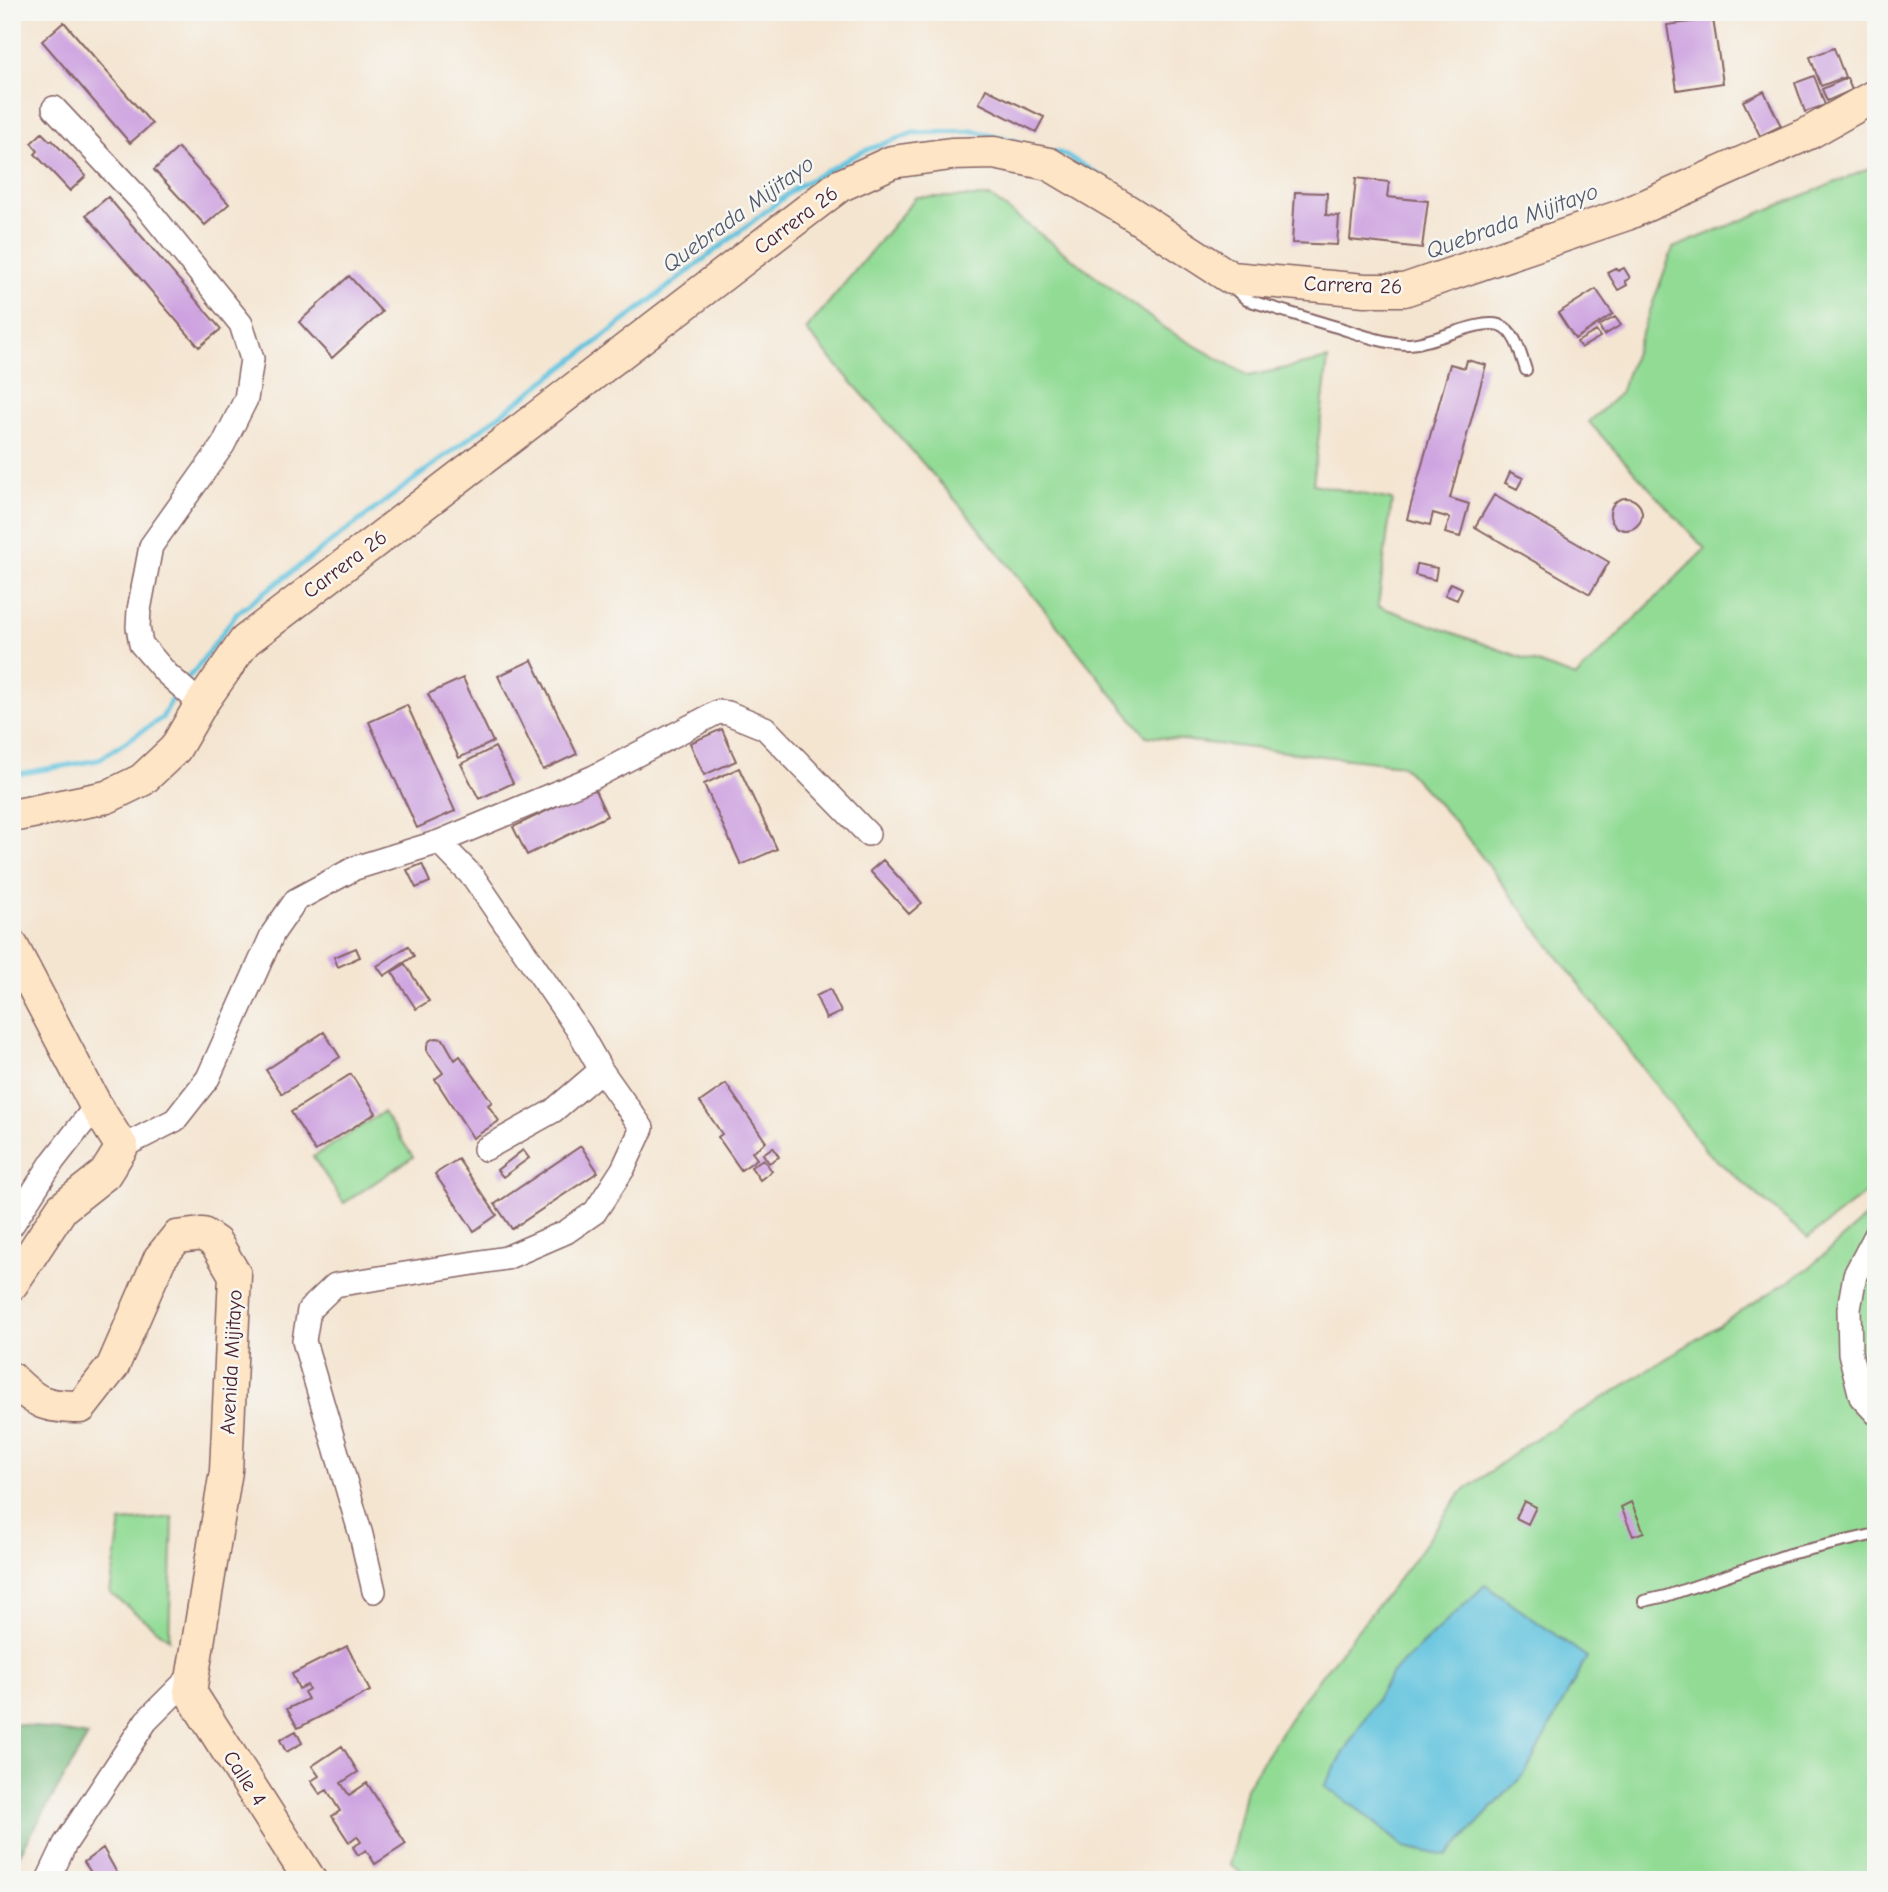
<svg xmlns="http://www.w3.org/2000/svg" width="1888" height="1892" viewBox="0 0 1888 1892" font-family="'Comic Neue',sans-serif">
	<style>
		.green { fill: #92db95; stroke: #6e7d60; stroke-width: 2 }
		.forest { fill: #75bb7e; stroke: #606d54; stroke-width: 2 }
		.water { fill: #60c3de; stroke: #557184; stroke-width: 2 }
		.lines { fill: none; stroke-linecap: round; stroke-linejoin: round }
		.stream { stroke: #60c3de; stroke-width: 5 }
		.building { fill: #cda2e0 }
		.lane-casing { stroke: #866465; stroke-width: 14 }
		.street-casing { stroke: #866465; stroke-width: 26 }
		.secondary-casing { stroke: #866465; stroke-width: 35 }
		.lane { stroke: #fff; stroke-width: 10 }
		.street { stroke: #fff; stroke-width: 23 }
		.secondary { stroke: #fde5c5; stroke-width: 32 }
		.labels { text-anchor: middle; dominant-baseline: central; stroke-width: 5; stroke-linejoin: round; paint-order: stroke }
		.street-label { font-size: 21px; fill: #4a1f2b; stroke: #f6f6f2 }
		.water-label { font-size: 23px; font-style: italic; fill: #52586a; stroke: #f6f6f2 }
	</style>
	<rect width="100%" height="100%" fill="#f6f6f2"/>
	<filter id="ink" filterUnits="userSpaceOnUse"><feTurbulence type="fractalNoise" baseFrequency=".0143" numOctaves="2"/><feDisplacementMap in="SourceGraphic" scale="14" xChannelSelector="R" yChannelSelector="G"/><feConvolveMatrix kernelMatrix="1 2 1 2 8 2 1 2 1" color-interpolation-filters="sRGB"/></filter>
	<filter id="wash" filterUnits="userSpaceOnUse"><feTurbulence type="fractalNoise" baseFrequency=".00686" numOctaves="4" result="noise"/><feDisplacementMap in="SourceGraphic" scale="28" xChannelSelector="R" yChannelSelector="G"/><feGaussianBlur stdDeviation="1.57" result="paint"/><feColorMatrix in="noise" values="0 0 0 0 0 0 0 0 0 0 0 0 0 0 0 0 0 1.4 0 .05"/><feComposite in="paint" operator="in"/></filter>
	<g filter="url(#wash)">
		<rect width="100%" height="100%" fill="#f4e5d1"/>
		<!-- green -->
		<path class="green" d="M1876,166V1185L1808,1238L1706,1151L1456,823L1402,765L1146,736L964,510L806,330L916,197H991L1164,328L1249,376L1328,359L1313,484L1392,500L1378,606L1576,677L1705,549L1589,422L1620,393L1673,248Z
			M383,1112L413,1157L344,1203L313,1157Z
			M1876,1208V1880H1249L1230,1864L1246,1788L1298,1705L1411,1563L1460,1494L1528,1443L1615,1391L1809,1268Z
			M173,1517V1518L169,1639L110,1593L121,1522Z"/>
		<!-- forest -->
		<path class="forest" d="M12,1723L88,1736L12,1867Z"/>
		<!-- water -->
		<path class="water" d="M1485,1585L1587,1657L1526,1772L1447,1856L1404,1847L1363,1813L1324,1786L1392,1673Z"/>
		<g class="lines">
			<!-- stream -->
			<path class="stream" d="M1055,152L1066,155L1108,181
				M184,682L196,669L237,613L598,341L797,187L861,152L913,133L975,131L1019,142
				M12,775L98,760L162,718L177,689"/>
		</g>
		<g id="blocks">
			<!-- building -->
			<path class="building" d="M1713,19L1723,83L1677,90L1667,25Z
				M64,22L152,124L130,143L42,41Z
				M1834,48L1845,77L1821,86L1810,57Z
				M1814,76L1825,105L1805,112L1795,83Z
				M1847,78L1852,90L1827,101L1822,89Z
				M986,89L1044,117L1036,132L979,103Z
				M1764,91L1781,126L1760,136L1743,101Z
				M42,133L50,141L52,140L86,176L70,191L35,154L38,151L31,143Z
				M178,148L229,204L205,225L154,170Z
				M1356,178L1389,182L1387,197L1428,201L1422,248L1350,240Z
				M1295,192L1327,193L1326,215L1339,216L1337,245L1292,243Z
				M108,197L221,329L199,347L86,215Z
				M1615,268L1618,271L1624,268L1630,278L1625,281L1627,285L1618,290L1607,272Z
				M349,276L382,312L332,358L299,322Z
				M1596,289L1613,314L1575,339L1558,313Z
				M1615,317L1621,325L1604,335L1599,326Z
				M1596,331L1600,337L1581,348L1577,342Z
				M1467,360L1486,365L1450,498L1469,504L1460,537L1445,533L1450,518L1433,513L1430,525L1407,519L1450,364L1465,368Z
				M1510,472L1523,478L1517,489L1505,483Z
				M1494,495L1609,562L1590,594L1475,527Z
				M1610 514a16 16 0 1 1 32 0a16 16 0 1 1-32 0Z
				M1417,564L1437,568L1435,580L1415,575Z
				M1451,583L1462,588L1457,600L1445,595Z
				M532,660L577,754L543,770L498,676Z
				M463,678L493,742L459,758L428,694Z
				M407,705L455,811L417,828L369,722Z
				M722,729L736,761L704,775L690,743Z
				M495,747L513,783L479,799L461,764Z
				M739,768L777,849L741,865L704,784Z
				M594,788L607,816L527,855L513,827Z
				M883,860L922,903L909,914L870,871Z
				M422,864L430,882L416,888L407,870Z
				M408,946L414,956L384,976L377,966Z
				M356,948L360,957L338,967L334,957Z
				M405,964L429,1001L416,1009L392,972Z
				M830,989L841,1012L826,1019L816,996Z
				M324,1032L340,1057L282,1094L266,1070Z
				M436,1038L443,1039L455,1060L460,1056L492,1102L488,1105L499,1121L473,1138L435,1079L443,1073L427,1051V1045L430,1040Z
				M351,1074L376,1113L315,1151L291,1112Z
				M726,1084L766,1142L752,1152L757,1159L741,1170L718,1137L722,1134L700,1102Z
				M581,1146L598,1172L512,1229L495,1204Z
				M773,1147L779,1157L769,1163L763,1154Z
				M523,1150L529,1158L503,1177L497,1170Z
				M458,1159L497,1215L474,1231L435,1174Z
				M763,1159L772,1171L760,1180L751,1167Z
				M1524,1501L1536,1507L1528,1524L1516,1518Z
				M1631,1502L1644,1532L1633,1536L1621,1507Z
				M347,1646L370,1691L298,1728L287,1709L308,1699L304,1692L309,1689L307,1685L299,1689L292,1674Z
				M296,1731L302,1743L286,1752L280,1740Z
				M342,1746L358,1772L341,1783L349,1795L367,1783L406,1844L375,1864L366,1850L358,1855L353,1847L361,1842L357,1836L349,1842L332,1816L340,1811L327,1790L320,1794L311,1781L319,1776L312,1766Z
				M103,1848L121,1880H96L84,1862Z"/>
		</g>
	</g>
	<g filter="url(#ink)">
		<use href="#blocks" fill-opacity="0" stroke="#866465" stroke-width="2"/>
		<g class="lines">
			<!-- lane casing -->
			<g class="lane-casing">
				<path id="lane" d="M1233,284L1238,292L1247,300C1278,309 1309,319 1340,328C1362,335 1386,344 1409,344C1434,343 1478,319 1499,325C1516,330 1521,356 1526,370
					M1644,1601L1666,1596L1789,1554L1876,1534"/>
			</g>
			<!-- street casing -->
			<g class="street-casing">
				<path id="street" d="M54,108L143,203L241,324L252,359L246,399L223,445L151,546L139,610L138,627L141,644L166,673L201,704
					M439,842L594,777L718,712L728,713L765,728L868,834
					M122,1147L175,1120L208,1078L273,933L296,900L355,868L439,842L474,878L580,1033L601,1070L553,1111L485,1149
					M12,1225L53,1161L96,1106
					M1876,1235L1855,1275L1849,1309L1850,1353L1861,1397L1876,1413
					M374,1591L361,1535L304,1341L309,1310L335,1285L506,1258L566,1232L595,1212L623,1169L642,1128L601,1070
					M48,1880L65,1844L146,1721L193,1674"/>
			</g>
			<!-- secondary casing -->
			<g class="secondary-casing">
				<path id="secondary" d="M12,816L107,797L142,780L175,749L201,704L245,641L839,186L892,162L951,154L994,153L1049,164L1126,210L1231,278L1365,290H1404L1627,214L1809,133L1876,95
					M12,946L96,1106L122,1147L105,1174L62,1208L12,1284
					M12,1379C37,1404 46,1407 81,1407L113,1366L160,1258L177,1237L203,1234L216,1243L235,1275L226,1471L190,1692L310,1880"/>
			</g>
			<!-- lane -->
			<use href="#lane" class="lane"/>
			<!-- street -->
			<use href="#street" class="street"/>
			<!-- secondary -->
			<use href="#secondary" class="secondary"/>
		</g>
	</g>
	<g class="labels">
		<!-- street labels -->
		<g class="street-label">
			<text transform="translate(796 220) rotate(-37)">Carrera 26</text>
			<text transform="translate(1353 285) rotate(2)">Carrera 26</text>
			<text transform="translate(345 564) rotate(-37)">Carrera 26</text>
			<text transform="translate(231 1362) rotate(-87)">Avenida Mijitayo</text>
			<text transform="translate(245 1778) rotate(57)">Calle 4</text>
		</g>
		<!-- water labels -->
		<g class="water-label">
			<text transform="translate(738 214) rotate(-36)">Quebrada Mijitayo</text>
			<text transform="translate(1512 221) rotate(-20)">Quebrada Mijitayo</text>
		</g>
	</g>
	<!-- margin -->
	<rect width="1888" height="1892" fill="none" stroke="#f6f6f2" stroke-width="42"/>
</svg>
